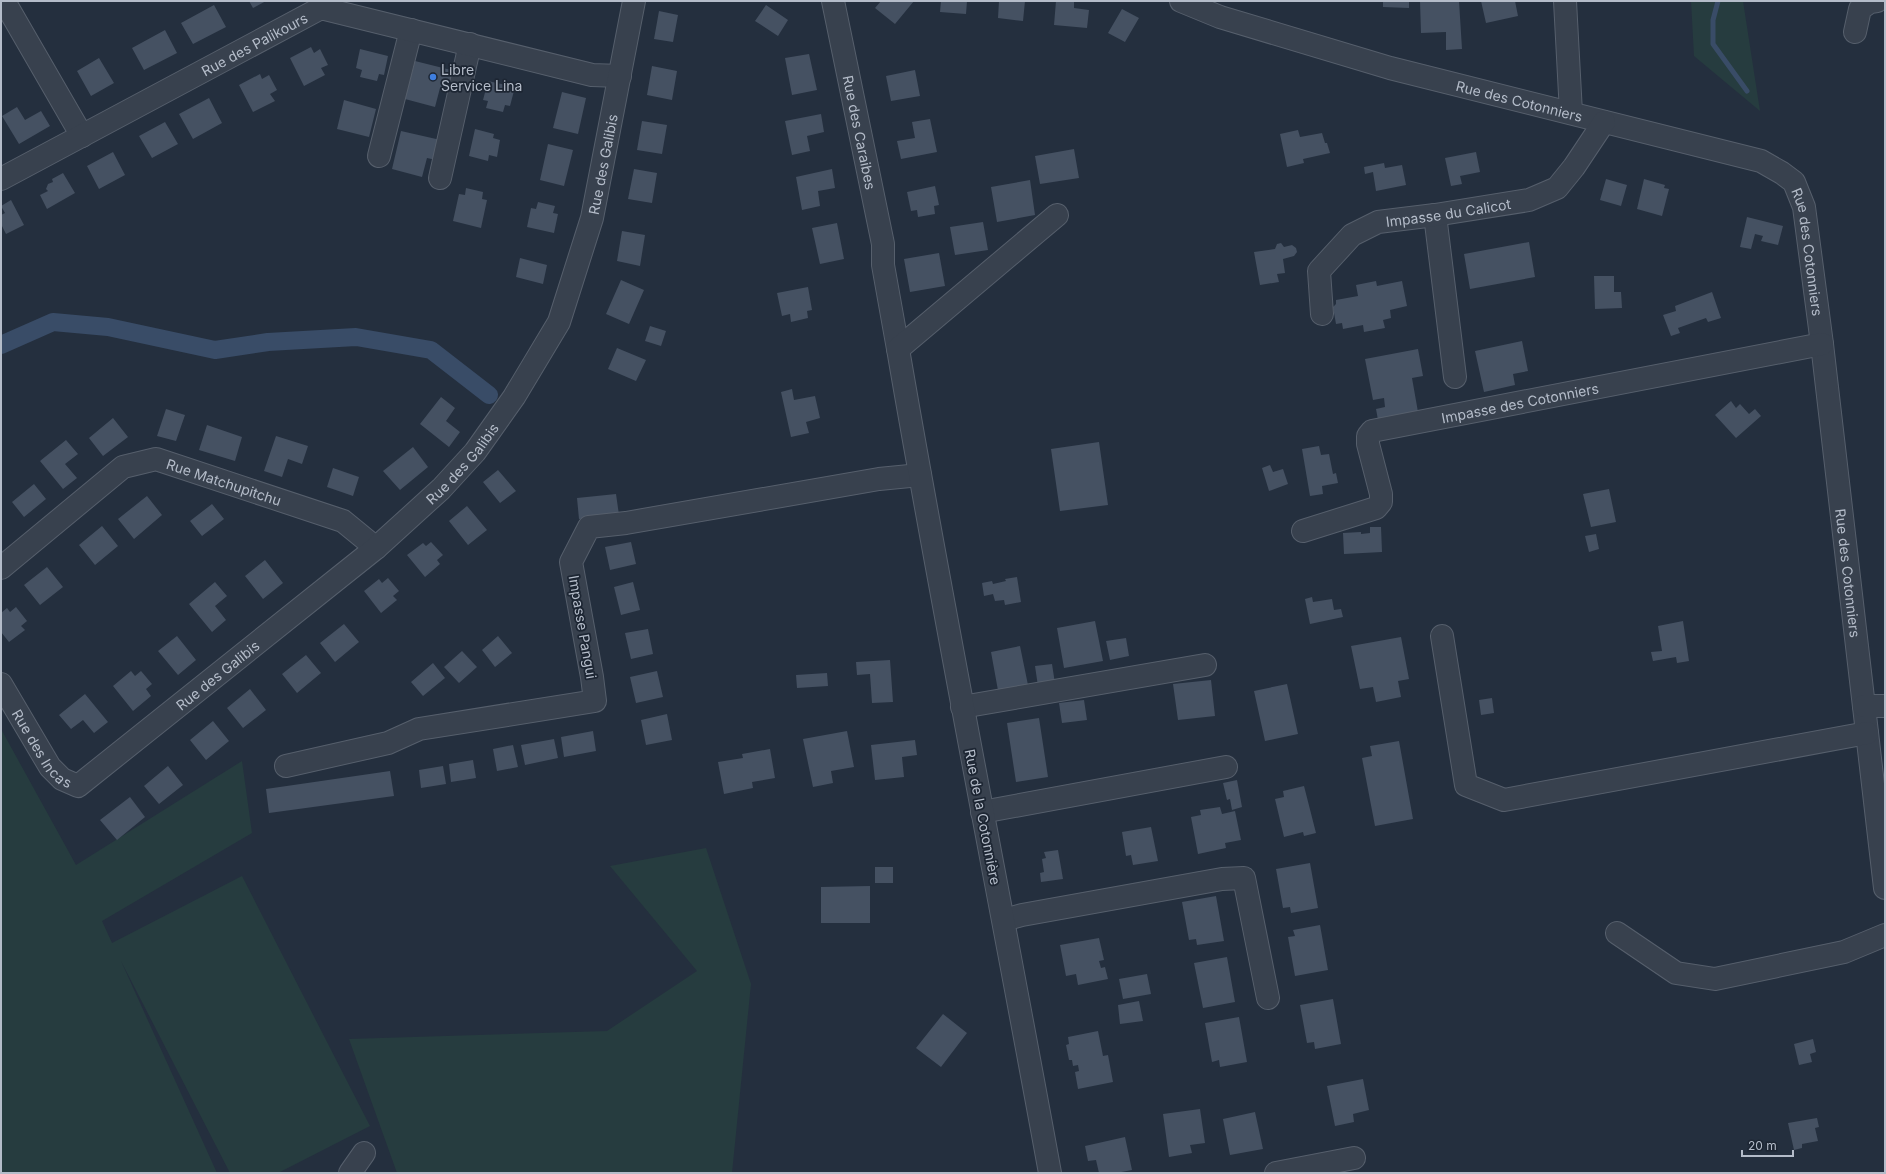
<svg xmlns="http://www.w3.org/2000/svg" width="1886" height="1174" viewBox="0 0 1886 1174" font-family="Inter,sans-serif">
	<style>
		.green { fill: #263c3f }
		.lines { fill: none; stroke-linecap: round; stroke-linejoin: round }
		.stream { stroke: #394c67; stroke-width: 5 }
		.canal { stroke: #394c67; stroke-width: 18 }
		.building { fill: #455162 }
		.minor-casing { stroke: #565f6c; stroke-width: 24 }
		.minor { stroke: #38414e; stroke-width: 22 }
		.shop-dot { fill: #3f7fe0; stroke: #1d2633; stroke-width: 1.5 }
		.labels { text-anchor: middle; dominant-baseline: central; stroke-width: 3.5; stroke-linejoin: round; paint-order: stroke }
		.street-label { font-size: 14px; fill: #b4bcc9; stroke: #1d2633 }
		.poi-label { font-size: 14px; fill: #b4bcc9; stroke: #1d2633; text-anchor: start }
	</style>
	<rect width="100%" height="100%" fill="#242f3e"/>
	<!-- green -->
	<path class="green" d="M1691,1H1743L1760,111L1694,56Z
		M1,729L76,865L242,761L252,833L102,921L112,943L242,876L370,1126L278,1173H230L121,961L217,1173H1Z
		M706,848L751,984L732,1173H397L349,1039L607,1031L697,971L610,866Z"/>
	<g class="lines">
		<!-- stream -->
		<path class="stream" d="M1718,1L1713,20V44L1747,91"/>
		<!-- canal -->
		<path class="canal" d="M1,345L53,322L108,327L215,350L268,342L356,337L431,350L489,395"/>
	</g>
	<!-- building -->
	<path class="building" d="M249,1H266L253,8Z
		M881,1H914L895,24L875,8Z
		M941,1H967L966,14L940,12Z
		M999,1H1025L1023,21L998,18Z
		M1056,1H1074V8L1089,10L1087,28L1054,25Z
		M1383,1H1409V8L1383,7Z
		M1420,1H1459L1462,49L1446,50V32L1421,33Z
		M1481,1H1515L1518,16L1486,23Z
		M214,5L226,27L193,44L181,23Z
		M766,5L788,20L778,36L755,21Z
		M1122,9L1139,18L1125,42L1108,33Z
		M659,11L678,15L673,42L654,39Z
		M165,30L177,53L144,70L132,48Z
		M311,47L314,53L320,49L328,65L321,68L325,75L304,86L290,58Z
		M360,49L388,56L384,75L379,74L377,81L360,77L362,70L356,68Z
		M809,54L817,90L792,95L785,58Z
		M99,58L114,83L91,96L77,71Z
		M415,61L459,72L454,91L440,88L435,107L405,99Z
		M652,66L677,71L672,100L647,95Z
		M915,70L920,96L891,101L886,76Z
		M260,74L262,79L269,75L277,90L270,94L275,101L253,112L239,85Z
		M488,81L515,87L510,106L505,105L503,112L486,108L488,101L483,100Z
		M562,92L586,98L578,134L553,128Z
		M209,98L222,123L193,139L179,114Z
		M344,100L376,109L369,137L337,129Z
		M17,107L25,120L41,111L50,126L19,144L2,116Z
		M821,114L824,132L807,136L810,151L792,155L785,121Z
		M930,119L937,152L901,159L897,141L915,138L912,122Z
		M642,121L667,125L662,154L637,150Z
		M165,122L178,144L152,158L139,136Z
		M475,129L494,134L493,138L500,140L497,157L489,155L488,161L469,156Z
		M1298,130L1300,137L1322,133L1325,143H1327L1330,153L1303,159L1304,163L1287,167L1280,134Z
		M401,131L445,141L441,161L427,158L422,177L392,169Z
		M548,144L573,150L564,186L540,180Z
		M1074,149L1079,178L1040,184L1035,156Z
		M113,152L125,175L99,189L87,166Z
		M1476,152L1480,172L1460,176L1462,184L1451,186L1445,158Z
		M1384,163L1385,168L1402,165L1406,185L1376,191L1373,172L1365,174L1364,167Z
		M634,169L657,173L652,203L628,199Z
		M832,169L835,188L818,191L820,206L802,210L796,177Z
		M63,173L75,193L47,209L40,195L48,191L46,189L48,184L53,182L52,179Z
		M1606,179L1627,185L1621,206L1600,200Z
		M1644,179L1665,185L1664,188L1669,189L1662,216L1637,209Z
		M1030,180L1035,215L997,222L991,187Z
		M935,186L939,205L934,206L935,214L918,217L917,210L911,211L907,192Z
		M466,188L483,192L482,199L487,200L481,228L453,221L459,194L465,195Z
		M11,200L24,225L6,234L1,224V215L5,213L1,206Z
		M538,202L555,206L553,213L558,214L554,233L527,227L531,208L536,209Z
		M1747,217L1783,226L1778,245L1761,241L1763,236L1755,234L1751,249L1740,247Z
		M983,222L988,250L955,255L950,227Z
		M837,223L844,259L820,264L812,228Z
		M622,231L645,235L640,266L617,261Z
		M1529,242L1535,277L1470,289L1464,254Z
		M1281,243L1284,247L1292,245L1296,248L1297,252L1294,256L1283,259L1285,273L1277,274L1279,282L1260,285L1254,252L1275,249L1277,244Z
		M939,253L945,286L910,292L904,259Z
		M520,258L547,265L543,284L516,277Z
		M1594,276H1614V292H1621L1622,308L1595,309Z
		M621,280L644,290L629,324L606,314Z
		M1376,281L1377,286L1402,281L1407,306L1390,310L1391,318L1383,320L1385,328L1364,332L1363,325L1343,329L1342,323L1336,324L1333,307L1336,304V300L1358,296L1356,285Z
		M808,287L812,310L807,311L808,318L791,322L790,314L782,316L777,293Z
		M1712,292L1721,318L1708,322L1706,318L1678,328L1680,333L1671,336L1663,315L1676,311L1675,306Z
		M650,326L666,331L661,346L645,341Z
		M1522,341L1528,371L1513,374L1515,385L1484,392L1475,351Z
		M617,348L646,360L636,381L608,369Z
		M1418,349L1423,376L1412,378L1418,412L1378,420L1376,409L1385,407L1384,398L1373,400L1365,359Z
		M792,389L794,400L815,396L820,418L806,422L809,433L791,437L781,392Z
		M441,397L455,408L446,421L460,432L449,447L420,424Z
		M1731,401L1736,408L1740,404L1749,414L1755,409L1761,416L1736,438L1715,415Z
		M166,409L185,415L176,441L157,436Z
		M113,418L128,437L103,456L89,438Z
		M207,425L242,437L235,461L199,450Z
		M276,436L308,446L302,464L288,459L282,477L264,471Z
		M66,440L78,454L65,464L77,478L63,489L40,461Z
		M1099,442L1108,505L1060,511L1051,449Z
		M1319,446L1321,455L1329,454L1333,474L1336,473L1338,483L1322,486L1323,494L1310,496L1302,449Z
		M413,447L428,467L400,490L383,471Z
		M1270,465L1273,472L1283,469L1288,484L1269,491L1262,468Z
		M333,468L359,477L353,496L327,487Z
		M498,470L516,491L500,503L483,482Z
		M34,484L46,499L24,517L12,502Z
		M1609,489L1616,522L1591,527L1583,494Z
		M616,494L619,515L579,519L577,498Z
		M147,496L162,515L134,539L118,519Z
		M212,504L224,519L202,536L190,521Z
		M467,506L487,530L468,545L449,521Z
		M102,526L118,546L95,565L79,545Z
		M1370,527H1381L1382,552L1344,554L1343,533L1361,532V534L1370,533Z
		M1596,534L1599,549L1589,552L1585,536Z
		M431,542L443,555L437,560L440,564L425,577L407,555L423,543L426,546Z
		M631,542L636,564L610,570L605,547Z
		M265,560L283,583L263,599L245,576Z
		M47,567L63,587L40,605L24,585Z
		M1017,577L1021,602L1005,605L1004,600L995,601L993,594L984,596L982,583L992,581L993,584L1006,581L1005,579Z
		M388,578L399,591L393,596L397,600L381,613L364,591L379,579L382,583Z
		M215,582L227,596L215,606L226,620L212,632L189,604Z
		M633,582L640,610L621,615L614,587Z
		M1312,597L1313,602L1332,599L1334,610L1341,609L1343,617L1310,624L1305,599Z
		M16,607L27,621L21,626L25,630L9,642L1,632V613L7,608L10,612Z
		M1095,621L1103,661L1064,668L1057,628Z
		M1683,621L1689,661L1677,663L1676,657L1653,661L1651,652L1662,651L1658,626Z
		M344,624L359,642L335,662L320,643Z
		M648,629L653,654L631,659L625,633Z
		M177,636L196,660L178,675L158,651Z
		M498,636L512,653L495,667L482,650Z
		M1401,637L1409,679L1398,681L1401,697L1376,702L1373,687L1360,689L1351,646Z
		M1126,638L1129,656L1110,660L1106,641Z
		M1020,646L1029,690L999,696L991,652Z
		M462,651L477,667L459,683L444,667Z
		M306,655L321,673L297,693L282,674Z
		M890,660L893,702L872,703L870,674L857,675L856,662Z
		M433,663L445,678L423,696L411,682Z
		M1052,664L1056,690L1039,693L1035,666Z
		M131,671L135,676L141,671L152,684L146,689L151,696L133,711L113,686Z
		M657,671L663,697L636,703L630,677Z
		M827,673L828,686L797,688L796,675Z
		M1211,680L1215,716L1178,720L1173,684Z
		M1287,684L1298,734L1265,741L1254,691Z
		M250,689L266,710L243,728L227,708Z
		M85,694L108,722L94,733L83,720L71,729L59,715Z
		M1492,698L1494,713L1481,715L1479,700Z
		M1084,700L1087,720L1062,723L1059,703Z
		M667,714L672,740L646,745L641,720Z
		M1039,718L1048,777L1016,782L1007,723Z
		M213,721L229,741L206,760L190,740Z
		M593,731L596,751L564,757L561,737Z
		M847,731L854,767L831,771L833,783L813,787L803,739Z
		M554,739L558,758L525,765L521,745Z
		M915,740L917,755L902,757L904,777L875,780L871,745Z
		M1399,741L1413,819L1375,826L1362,758L1372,756L1370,746Z
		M513,745L518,767L497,771L493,749Z
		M770,749L775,778L752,782L753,788L724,794L718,762L743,758L742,754Z
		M473,760L476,778L451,782L449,764Z
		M168,766L183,785L159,804L144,786Z
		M443,766L446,784L421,788L419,770Z
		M390,771L394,796L269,813L266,789Z
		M1237,780L1242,807L1232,810L1230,799L1227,800L1223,783Z
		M1304,786L1316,833L1304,836L1303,832L1284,837L1275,799L1284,797L1283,791Z
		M130,797L145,817L117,840L100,820Z
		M1220,807L1222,814L1235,811L1241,840L1225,843L1226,848L1198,854L1191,817L1201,815L1200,810Z
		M1151,827L1158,861L1133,865L1131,855L1126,856L1122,832Z
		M1058,850L1063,879L1041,882L1040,873L1044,872L1042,859L1046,858L1044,852Z
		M1310,863L1318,908L1291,913L1290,907L1283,908L1276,869Z
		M875,867H893V883H875Z
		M870,886V923H821V887Z
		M1216,896L1224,941L1197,945L1196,939L1189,940L1182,902Z
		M1320,925L1328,970L1295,976L1288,937L1295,936L1293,930Z
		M1099,938L1104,960L1099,961L1101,968L1105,967L1108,979L1078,985L1076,974L1066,976L1060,945Z
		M1227,957L1235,1002L1203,1008L1194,963Z
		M1147,974L1151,994L1123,999L1119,979Z
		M1333,999L1341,1044L1315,1049L1314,1042L1307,1043L1300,1005Z
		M1139,1001L1143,1021L1120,1024L1118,1005Z
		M943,1014L967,1033L941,1067L916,1048Z
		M1239,1017L1247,1062L1220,1067L1219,1060L1212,1062L1205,1023Z
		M1098,1031L1103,1056L1108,1055L1113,1082L1078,1089L1075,1072L1079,1071L1078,1065L1073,1066L1072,1060H1069L1066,1045L1069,1044L1068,1037Z
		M1813,1039L1816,1052L1810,1054L1812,1062L1799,1065L1794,1044Z
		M1363,1079L1369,1110L1353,1114L1354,1122L1335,1126L1327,1086Z
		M1200,1109L1205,1143L1190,1145L1192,1153L1169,1157L1163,1114Z
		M1255,1112L1263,1149L1230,1155L1223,1119Z
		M1817,1118L1819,1127L1815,1128L1818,1141L1802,1144V1148L1794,1150L1788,1123Z
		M1125,1137L1132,1170L1116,1173H1099L1096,1160L1088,1161L1085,1146Z"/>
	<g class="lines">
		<!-- minor casing -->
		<g class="minor-casing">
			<g id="minor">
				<path d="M4,1L82,136"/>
				<path id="s1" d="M833,1L883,244V265L898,349"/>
				<path id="s2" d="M1181,1L1220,17L1390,68L1761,161L1782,173L1794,182L1804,207L1822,344L1885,888"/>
				<path d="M1565,1L1571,113"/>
				<path d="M1855,32L1860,9L1870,2L1877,1"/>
				<path d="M379,156L411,30"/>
				<path d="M440,178L470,44"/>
				<path id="s3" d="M1,179L321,8L592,75L620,76"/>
				<path d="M1435,215L1455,377"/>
				<path id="s4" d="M1322,314L1319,271L1352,235L1378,222L1435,215L1529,200L1557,188L1574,167L1604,122"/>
				<path id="s5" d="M1303,531L1376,508L1381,502V494L1368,444V436L1372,431L1822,344"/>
				<path id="s6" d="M1,568L123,467L156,459L343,521L376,548"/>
				<path d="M1442,636L1466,785L1504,800L1867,733"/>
				<path id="s7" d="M1,684L50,767L62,779L78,786L376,548L441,489L475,452L514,397L559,322L592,218L634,1"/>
				<path d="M1864,706H1885"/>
				<path d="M962,707L1205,665"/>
				<path d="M286,766L388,743L419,729L595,701L592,677L571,562L589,527L626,523L879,479L920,475"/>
				<path d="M982,812L1226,767"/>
				<path d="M1004,920L1022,915L1222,879L1244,878L1268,998"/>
				<path d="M1617,933L1676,973L1715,979L1844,952L1885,935"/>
				<path d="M350,1173L364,1153"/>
				<path d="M1050,1173C1000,898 945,624 898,349L1057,215"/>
				<path d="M1276,1173L1354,1158"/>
			</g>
		</g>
		<!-- minor -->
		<use href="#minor" class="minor"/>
	</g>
	<!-- markers -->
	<circle class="shop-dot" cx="433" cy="77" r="4"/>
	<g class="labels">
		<!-- street labels -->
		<g class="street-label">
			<text stroke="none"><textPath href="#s3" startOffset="287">Rue des Palikours</textPath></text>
			<text stroke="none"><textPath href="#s2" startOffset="353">Rue des Cotonniers</textPath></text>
			<text stroke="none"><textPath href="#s1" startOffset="134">Rue des Caraibes</textPath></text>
			<text stroke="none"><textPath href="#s7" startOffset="969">Rue des Galibis</textPath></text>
			<text stroke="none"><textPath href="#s4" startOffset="192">Impasse du Calicot</textPath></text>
			<text stroke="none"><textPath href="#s2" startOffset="713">Rue des Cotonniers</textPath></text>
			<text stroke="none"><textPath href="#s5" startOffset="309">Impasse des Cotonniers</textPath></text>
			<text stroke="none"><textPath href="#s7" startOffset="633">Rue des Galibis</textPath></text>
			<text stroke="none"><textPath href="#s6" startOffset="264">Rue Matchupitchu</textPath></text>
			<text stroke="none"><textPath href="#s2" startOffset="1037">Rue des Cotonniers</textPath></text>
			<text transform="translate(583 627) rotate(80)">Impasse Pangui</text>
			<text stroke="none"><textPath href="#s7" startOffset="309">Rue des Galibis</textPath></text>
			<text stroke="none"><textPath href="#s7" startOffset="77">Rue des Incas</textPath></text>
			<text transform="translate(983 817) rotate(79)">Rue de la Cotonnière</text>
		</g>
		<!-- poi labels -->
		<g class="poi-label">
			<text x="441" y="69">Libre<tspan x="441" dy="16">Service Lina</tspan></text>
		</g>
	</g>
	<!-- border -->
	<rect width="1886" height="1174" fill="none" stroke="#b4bcc9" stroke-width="4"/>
	<!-- scale -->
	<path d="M1742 1150v6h51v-6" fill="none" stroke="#b4bcc9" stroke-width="2"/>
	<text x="1748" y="1150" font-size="12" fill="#b4bcc9" stroke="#1d2633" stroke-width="3" paint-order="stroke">20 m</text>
</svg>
